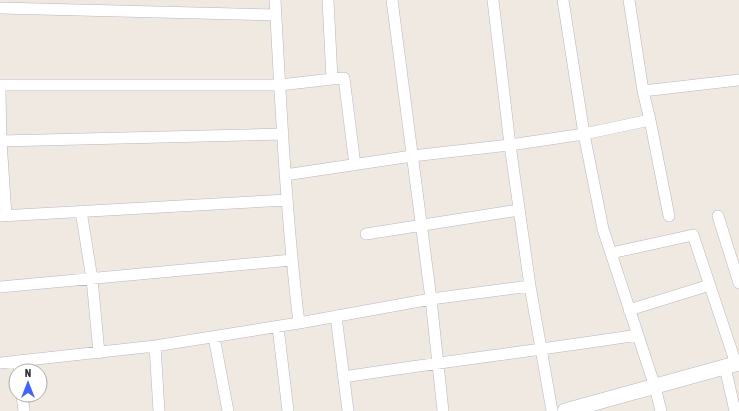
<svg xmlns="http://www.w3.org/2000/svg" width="739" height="411" viewBox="0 0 739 411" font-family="'Asap Condensed',sans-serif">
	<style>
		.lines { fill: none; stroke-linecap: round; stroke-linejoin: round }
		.street-casing { stroke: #b4b7c1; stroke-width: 12 }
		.secondary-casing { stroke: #b4b7c1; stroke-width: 16 }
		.street { stroke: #fff; stroke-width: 11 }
		.secondary { stroke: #fff; stroke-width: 15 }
	</style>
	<rect width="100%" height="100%" fill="#efe9e1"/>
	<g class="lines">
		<!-- street casing -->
		<g class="street-casing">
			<path id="street" d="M392,0L431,299L443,411
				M563,0L584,134L603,229L655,387L661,411
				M629,0L643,91L650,120L669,216
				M0,8L276,15
				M332,79L344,78L355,165
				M0,85H280L332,79L328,0
				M0,91L1,141L6,215
				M643,91L739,80
				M0,141L283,134
				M285,175L412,156L510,145L493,0
				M81,211L92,279L99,353
				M0,216L287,200
				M718,216L739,283
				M366,234L519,210
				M611,253L693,235L736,364
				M0,287L292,260
				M629,310L710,285
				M336,316L348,411
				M299,323L431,299L530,286
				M278,327L288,411
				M214,337L228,411
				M155,346L159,411
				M18,361L20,371
				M0,363L155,346L299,323C286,216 281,108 275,0
				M725,367L735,411
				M344,377C441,362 540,350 638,335
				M22,395L24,411
				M552,411L530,286L510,145L584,134L650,120"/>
		</g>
		<!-- secondary casing -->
		<g class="secondary-casing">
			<path id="secondary" d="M565,411L739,363"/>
		</g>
		<!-- street -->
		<use href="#street" class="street"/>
		<!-- secondary -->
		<use href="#secondary" class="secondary"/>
	</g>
	<!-- north arrow -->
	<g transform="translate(28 383)"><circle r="19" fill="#ffffff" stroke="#ababab"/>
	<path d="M0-3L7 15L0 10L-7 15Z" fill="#4264fb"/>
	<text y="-6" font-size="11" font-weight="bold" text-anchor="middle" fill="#2e2e2e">N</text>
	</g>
</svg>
